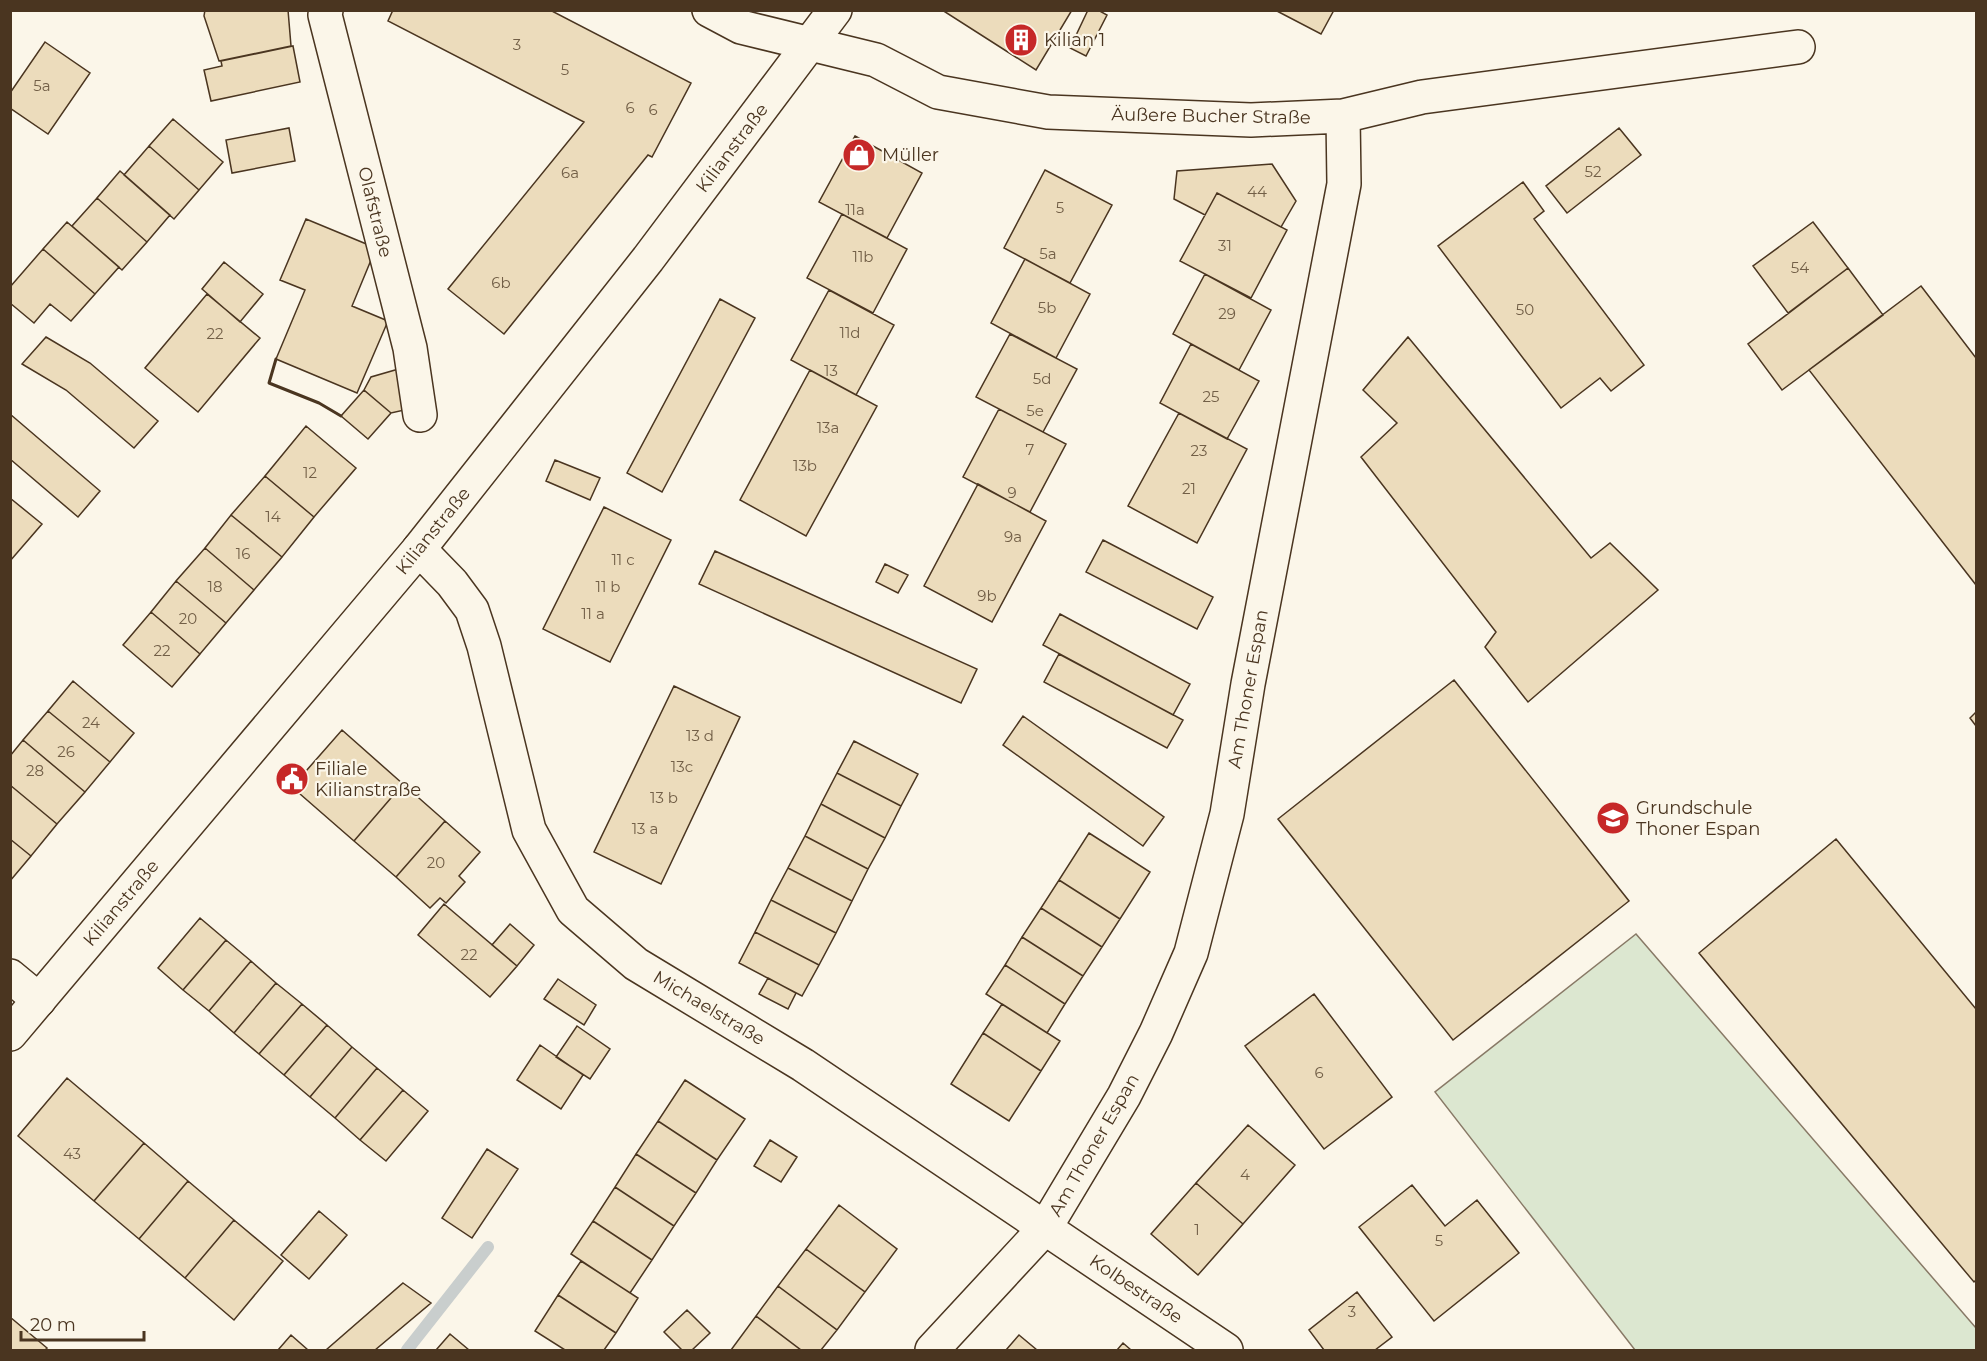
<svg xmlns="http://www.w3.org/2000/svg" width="1987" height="1361" viewBox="0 0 1987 1361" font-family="Montserrat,sans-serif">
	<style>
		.green { fill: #dce7d0; stroke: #887966; stroke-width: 1.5 }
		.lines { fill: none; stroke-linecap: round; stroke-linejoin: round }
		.stream { stroke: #c9cecd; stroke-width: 12 }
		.building { fill: #ecdcbc; stroke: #4a3520; stroke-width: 1.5 }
		.minor-casing { stroke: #4a3520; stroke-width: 36 }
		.secondary-casing { stroke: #4a3520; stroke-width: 36 }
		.minor { stroke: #fbf6e9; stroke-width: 33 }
		.secondary { stroke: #fbf6e9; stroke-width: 33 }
		.wall { stroke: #4a3520; stroke-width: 3 }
		.labels { text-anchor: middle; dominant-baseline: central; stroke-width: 4.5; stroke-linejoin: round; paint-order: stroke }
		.number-label { font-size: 15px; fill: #725f47 }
		.poi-label { font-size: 18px; fill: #4a3520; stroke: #fbf6e9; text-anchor: start }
		.street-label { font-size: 18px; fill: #4a3520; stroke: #fbf6e9 }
	</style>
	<rect width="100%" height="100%" fill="#fbf6e9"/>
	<!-- green -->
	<path class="green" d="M1636,934L1976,1328V1350H1635L1435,1092Z"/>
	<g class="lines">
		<!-- stream -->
		<path class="stream" d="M407,1350L488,1247"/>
	</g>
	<!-- building -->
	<path class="building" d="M205,10H288L291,46L219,61L204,16Z
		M393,10H550L691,83L652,157L648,155L504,334L448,289L584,122L388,21Z
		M942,10H1072L1036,70Z
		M1088,10H1098L1107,15L1086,56L1070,48Z
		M1275,10H1334L1321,34Z
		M45,42L90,73L48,134L10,108V93Z
		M293,46L300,82L211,101L204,70L222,66L221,61Z
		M173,119L223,162L199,190L149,146Z
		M289,128L295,161L232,173L226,140Z
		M1619,128L1641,155L1567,213L1546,186Z
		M855,136L922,173L887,238L819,202Z
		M149,146L199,190L174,219L124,175Z
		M1272,164L1296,201L1281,227L1217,193L1205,215L1174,199L1177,171Z
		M1045,170L1112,205L1070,283L1004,248Z
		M120,171L170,215L147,242L97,198Z
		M1523,182L1544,211L1534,219L1644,365L1611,391L1600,378L1561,408L1438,246Z
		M1217,193L1287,230L1251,298L1180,261Z
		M97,198L147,242L122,270L72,226Z
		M842,214L907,249L873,313L807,278Z
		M306,219L376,248L352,306L388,321L357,393L276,359L305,290L280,280Z
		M67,222L119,267L95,294L43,249Z
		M1813,222L1848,268L1788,313L1753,266Z
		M43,249L95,294L71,321L50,304L34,323L10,303V287Z
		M1025,259L1090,294L1056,358L991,323Z
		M224,262L263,294L240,322L202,289Z
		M1848,268L1883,315L1782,390L1748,344Z
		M1205,274L1271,310L1239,370L1173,334Z
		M1921,286L1976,358V585L1809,370Z
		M829,290L894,325L856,395L791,360Z
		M207,294L260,338L198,412L145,368Z
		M720,299L755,318L662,492L627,473Z
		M1010,334L1077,369L1043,432L976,397Z
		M46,337L90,363L158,421L134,448L66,390L22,364Z
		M1408,337L1591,558L1610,543L1658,590L1528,702L1485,647L1496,632L1361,457L1397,423L1363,390Z
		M1191,344L1259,381L1227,439L1160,403Z
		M402,368L409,409L391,413L364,390L371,377Z
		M810,370L877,406L806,536L740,500Z
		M364,390L391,413L368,439L341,416Z
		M999,409L1066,444L1030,512L963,477Z
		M1179,413L1247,449L1197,543L1128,506Z
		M10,414L100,491L78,517L10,459Z
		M306,426L356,468L314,517L265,476Z
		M555,460L600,478L590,500L546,481Z
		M265,476L314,517L282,557L231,515Z
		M978,484L1046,521L992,622L924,586Z
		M10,498L42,524L10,561Z
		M604,507L671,540L610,662L543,629Z
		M231,515L282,557L254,590L205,548Z
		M1103,540L1213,597L1197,629L1086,572Z
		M205,548L254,590L226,623L176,581Z
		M715,551L977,669L961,703L699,584Z
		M885,564L908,575L898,593L876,582Z
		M176,581L226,623L200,654L151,612Z
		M151,612L200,654L172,687L123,645Z
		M1060,614L1190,684L1173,715L1043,645Z
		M1059,654L1183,720L1167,748L1044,682Z
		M1454,680L1629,901L1453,1040L1278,819Z
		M73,681L134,733L110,762L48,711Z
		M674,686L740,717L661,884L594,852Z
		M48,711L110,762L85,792L23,740Z
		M1976,712V726L1970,718Z
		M1023,716L1164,817L1143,846L1003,745Z
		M342,730L403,784L354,841L292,787Z
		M23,740L85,792L57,824L10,785V756Z
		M854,741L918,774L901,806L837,773Z
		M837,773L901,806L885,838L821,804Z
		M403,784L445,821L396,877L354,841Z
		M10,785L57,824L31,856L10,839Z
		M821,804L885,838L868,869L805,836Z
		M445,821L480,852L459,876L465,882L446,903L440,898L430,908L396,877Z
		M1089,833L1150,872L1120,919L1059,880Z
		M805,836L868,869L852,901L788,868Z
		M10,839L31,856L10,881Z
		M1836,839L1976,1009V1280L1974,1282L1699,953Z
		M788,868L852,901L836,933L771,900Z
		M1059,880L1120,919L1102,947L1041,908Z
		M771,900L836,933L819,965L755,932Z
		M444,904L517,966L490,997L418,935Z
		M1041,908L1102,947L1083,976L1022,937Z
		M200,918L226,940L183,990L158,968Z
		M510,924L534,945L517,966L492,945Z
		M755,932L819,965L802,996L739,963Z
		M1022,937L1083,976L1065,1004L1005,965Z
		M226,940L251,961L209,1011L183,990Z
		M251,961L276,983L234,1033L209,1011Z
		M1005,965L1065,1004L1047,1033L986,994Z
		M768,978L796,993L788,1009L759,994Z
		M558,979L596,1005L584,1025L544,999Z
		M276,983L302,1004L259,1054L234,1033Z
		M1314,994L1392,1097L1324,1149L1245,1046Z
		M302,1004L327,1025L284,1075L259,1054Z
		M1002,1004L1060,1041L1041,1071L983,1033Z
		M327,1025L352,1047L310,1097L284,1075Z
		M577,1026L610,1049L590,1079L556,1057Z
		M983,1033L1041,1071L1009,1121L951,1084Z
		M540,1045L583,1075L561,1109L517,1080Z
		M352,1047L377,1068L335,1118L310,1097Z
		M377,1068L403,1090L360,1140L335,1118Z
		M67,1078L144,1143L94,1201L18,1136Z
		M685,1080L745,1119L717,1160L658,1121Z
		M403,1090L428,1111L386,1161L360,1140Z
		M658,1121L717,1160L696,1193L636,1154Z
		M1248,1125L1295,1165L1243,1224L1196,1183Z
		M770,1140L797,1157L781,1182L754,1166Z
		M144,1143L188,1181L139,1239L94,1201Z
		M487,1149L518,1169L472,1238L442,1218Z
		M636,1154L696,1193L674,1226L615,1187Z
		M188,1181L234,1220L185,1278L139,1239Z
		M1196,1183L1243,1224L1198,1275L1151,1234Z
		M1412,1185L1445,1226L1477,1200L1519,1253L1434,1321L1359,1227Z
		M615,1187L674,1226L652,1260L593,1221Z
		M839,1205L897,1249L865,1292L806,1249Z
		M319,1211L347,1235L309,1279L281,1255Z
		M234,1220L283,1261L234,1320L185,1278Z
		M593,1221L652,1260L630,1293L571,1254Z
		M806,1249L865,1292L837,1330L778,1286Z
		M581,1261L638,1298L616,1333L558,1295Z
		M403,1283L431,1303L375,1350H326Z
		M778,1286L837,1330L821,1350H801L756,1316Z
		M1357,1292L1392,1337L1375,1350H1324L1309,1330Z
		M558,1295L616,1333L604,1350H565L535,1331Z
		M687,1310L710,1333L692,1350H682L664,1332Z
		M756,1316L801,1350H731Z
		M10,1317L47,1348L45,1350H10Z
		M450,1334L469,1350H436Z
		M291,1335L308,1350H278Z
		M1019,1335L1037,1350H1006Z
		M1123,1343L1131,1350H1117Z"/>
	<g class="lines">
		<!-- minor casing -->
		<g class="minor-casing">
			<path id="minor" d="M326,10L325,15L410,348L420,415
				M709,10L741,27L876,60L938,92L1048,112L1251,120L1343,116L1422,97L1798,47
				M419,549L452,583L472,610L484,646L529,830L573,910L636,964L803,1065L1226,1350
				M10,976L39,1000
				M932,1350L1045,1228L1124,1096L1156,1033L1191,953L1227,814L1248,684L1344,184L1343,116"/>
		</g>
		<!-- secondary casing -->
		<g class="secondary-casing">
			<path id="secondary" d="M10,1034L419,549L648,259L835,10"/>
		</g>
		<!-- minor -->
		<use href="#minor" class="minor"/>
		<!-- secondary -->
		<use href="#secondary" class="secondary"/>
		<!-- wall -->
		<path class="wall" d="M276,359L269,383L319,403L341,416"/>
	</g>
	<!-- icons -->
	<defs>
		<g id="building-disc" transform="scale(1.725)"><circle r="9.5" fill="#c62828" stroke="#fbf6e9"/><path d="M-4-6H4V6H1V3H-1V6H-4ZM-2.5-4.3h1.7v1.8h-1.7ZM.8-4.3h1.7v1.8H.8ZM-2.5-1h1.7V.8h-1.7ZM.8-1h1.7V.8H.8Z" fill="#fff"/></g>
		<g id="shop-disc" transform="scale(1.725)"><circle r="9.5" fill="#c62828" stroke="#fbf6e9"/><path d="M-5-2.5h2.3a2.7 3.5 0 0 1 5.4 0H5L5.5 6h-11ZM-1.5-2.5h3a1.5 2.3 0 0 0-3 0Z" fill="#fff"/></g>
		<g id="civic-disc" transform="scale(1.725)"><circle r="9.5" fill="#c62828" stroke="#fbf6e9"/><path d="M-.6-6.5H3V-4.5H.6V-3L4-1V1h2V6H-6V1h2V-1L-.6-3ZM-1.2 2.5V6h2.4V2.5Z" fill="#fff"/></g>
		<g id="school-disc" transform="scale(1.725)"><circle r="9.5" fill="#c62828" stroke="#fbf6e9"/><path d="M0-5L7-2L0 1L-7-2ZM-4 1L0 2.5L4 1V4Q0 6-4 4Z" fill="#fff"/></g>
	</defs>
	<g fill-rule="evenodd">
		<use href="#building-disc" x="1021" y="40"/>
		<use href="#shop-disc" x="859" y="155"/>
		<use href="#civic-disc" x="292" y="779"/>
		<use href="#school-disc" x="1613" y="818"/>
	</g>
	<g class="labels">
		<!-- number labels -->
		<g class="number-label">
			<text x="517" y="44">3</text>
			<text x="565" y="69">5</text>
			<text x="42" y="85">5a</text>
			<text x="630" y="107">6</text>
			<text x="653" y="109">6</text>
			<text x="1593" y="171">52</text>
			<text x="570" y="172">6a</text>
			<text x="1257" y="191">44</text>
			<text x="1060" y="207">5</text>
			<text x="855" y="209">11a</text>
			<text x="1225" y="245">31</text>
			<text x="1048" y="253">5a</text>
			<text x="863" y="256">11b</text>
			<text x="1800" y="267">54</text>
			<text x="501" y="282">6b</text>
			<text x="1047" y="307">5b</text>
			<text x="1525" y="309">50</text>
			<text x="1227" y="313">29</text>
			<text x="850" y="332">11d</text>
			<text x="215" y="333">22</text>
			<text x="831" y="370">13</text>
			<text x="1042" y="378">5d</text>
			<text x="1211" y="396">25</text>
			<text x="1035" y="410">5e</text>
			<text x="828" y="427">13a</text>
			<text x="1030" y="449">7</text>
			<text x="1199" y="450">23</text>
			<text x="805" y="465">13b</text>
			<text x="310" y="472">12</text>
			<text x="1189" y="488">21</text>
			<text x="1012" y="492">9</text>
			<text x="273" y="516">14</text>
			<text x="1013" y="536">9a</text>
			<text x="243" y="553">16</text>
			<text x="623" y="559">11 c</text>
			<text x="215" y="586">18</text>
			<text x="608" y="586">11 b</text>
			<text x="987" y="595">9b</text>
			<text x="593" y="613">11 a</text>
			<text x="188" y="618">20</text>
			<text x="162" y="650">22</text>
			<text x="91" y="722">24</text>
			<text x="700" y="735">13 d</text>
			<text x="66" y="751">26</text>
			<text x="682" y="766">13c</text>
			<text x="35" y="770">28</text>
			<text x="664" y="797">13 b</text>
			<text x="645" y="828">13 a</text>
			<text x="436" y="862">20</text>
			<text x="469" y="954">22</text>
			<text x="1319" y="1072">6</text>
			<text x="72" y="1153">43</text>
			<text x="1245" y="1174">4</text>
			<text x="1197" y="1229">1</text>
			<text x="1439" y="1240">5</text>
			<text x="1352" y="1311">3</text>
		</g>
		<!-- poi labels -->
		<g class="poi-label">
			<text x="1044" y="40">Kilian 1</text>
			<text x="882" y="155">Müller</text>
			<text x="315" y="769">Filiale<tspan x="315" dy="21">Kilianstraße</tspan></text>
			<text x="1636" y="808">Grundschule<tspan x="1636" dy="21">Thoner Espan</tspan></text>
		</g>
		<!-- street labels -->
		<g class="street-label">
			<text transform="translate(1211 116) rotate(1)">Äußere Bucher Straße</text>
			<text transform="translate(732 148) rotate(-53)">Kilianstraße</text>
			<text transform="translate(375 212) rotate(76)">Olafstraße</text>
			<text transform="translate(433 531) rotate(-51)">Kilianstraße</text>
			<text transform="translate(1248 689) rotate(-80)">Am Thoner Espan</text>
			<text transform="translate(121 903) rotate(-50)">Kilianstraße</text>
			<text transform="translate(709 1008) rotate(31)">Michaelstraße</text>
			<text transform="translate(1094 1145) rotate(-60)">Am Thoner Espan</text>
			<text transform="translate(1136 1289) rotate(34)">Kolbestraße</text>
		</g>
	</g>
	<!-- border -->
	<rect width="1987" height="1361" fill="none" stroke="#4a3520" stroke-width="24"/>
	<!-- scale -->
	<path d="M21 1331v9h123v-9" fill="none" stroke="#4a3520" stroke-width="3"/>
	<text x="30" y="1331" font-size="18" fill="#4a3520" stroke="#fbf6e9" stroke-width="4.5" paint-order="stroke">20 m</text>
</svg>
